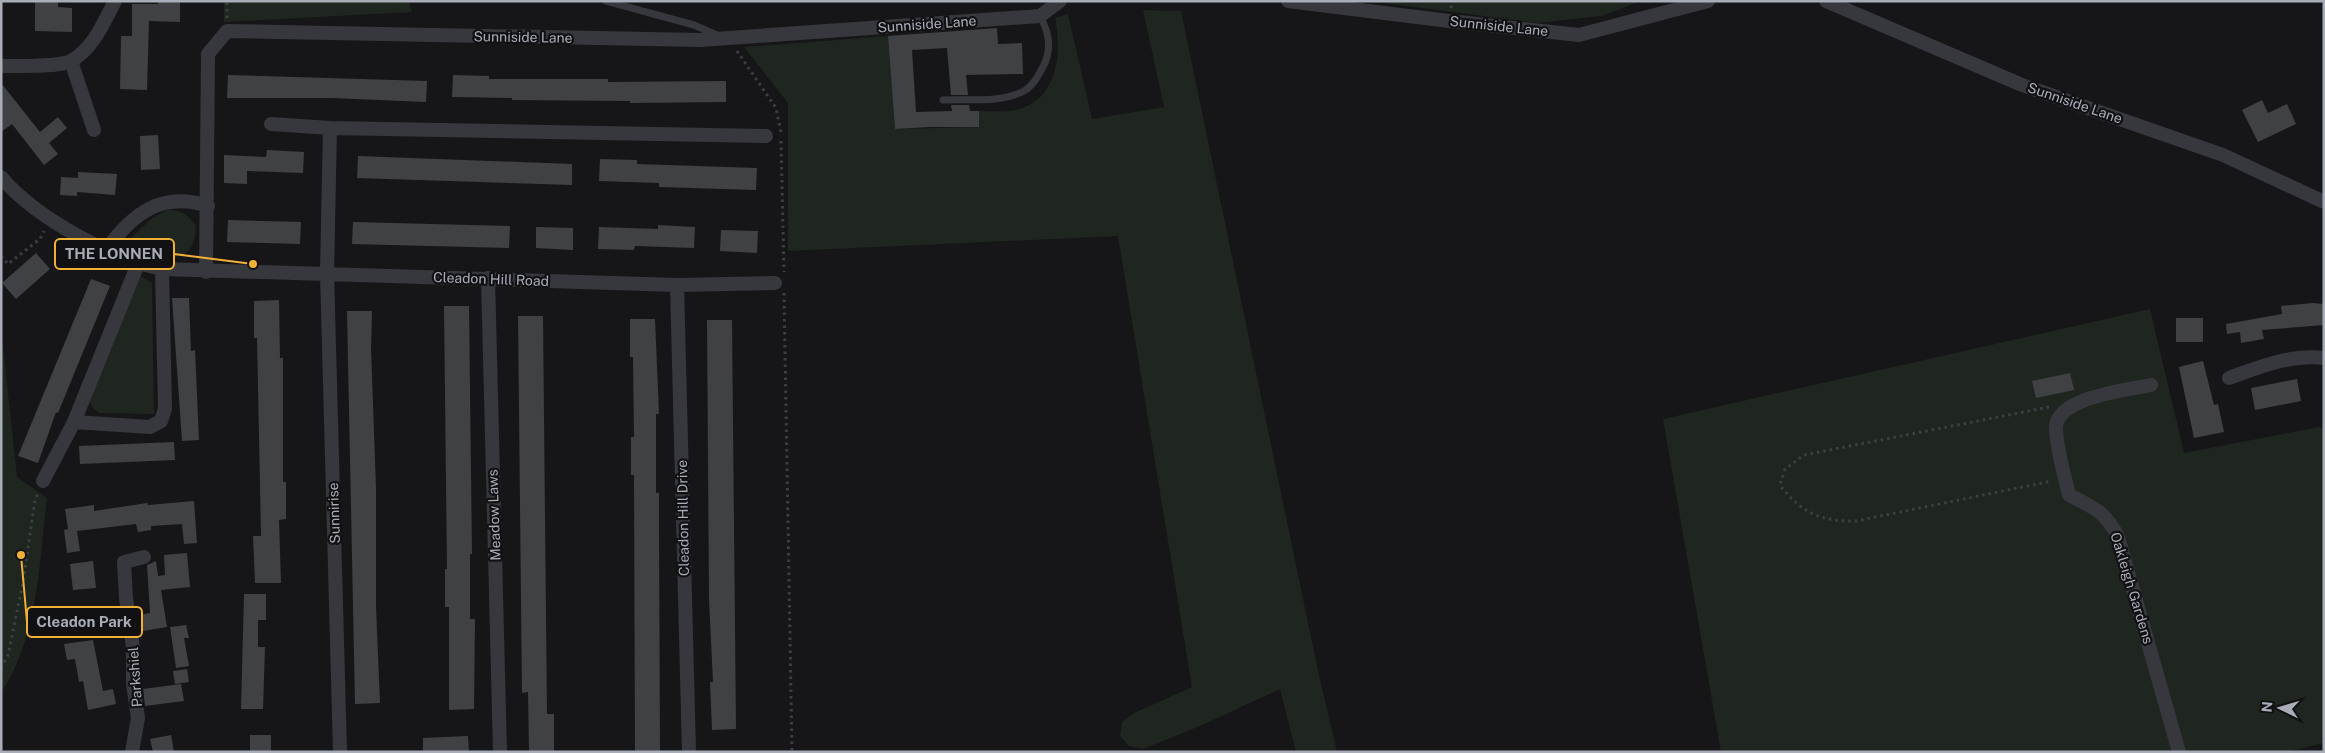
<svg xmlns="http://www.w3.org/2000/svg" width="2325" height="753" viewBox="0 0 2325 753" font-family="'Public Sans',sans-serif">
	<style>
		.green { fill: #1e261f }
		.building { fill: #404145 }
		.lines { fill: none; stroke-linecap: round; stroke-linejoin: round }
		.path { stroke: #3d3f44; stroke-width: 3; stroke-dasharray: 2.5 4; stroke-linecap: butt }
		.lane { stroke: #37383d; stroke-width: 7 }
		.street { stroke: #37383d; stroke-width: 14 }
		.labels { text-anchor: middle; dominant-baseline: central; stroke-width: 4.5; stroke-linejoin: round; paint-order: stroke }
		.street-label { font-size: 14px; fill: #a8adb8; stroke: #111113 }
		.leader { fill: none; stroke: #f2b134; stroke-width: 2 }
		.callout-dot { fill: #f2b134; stroke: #111113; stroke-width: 2 }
		.callout { fill: #111113; stroke: #f2b134; stroke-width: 2 }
		.callout-label { font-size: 15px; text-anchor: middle; font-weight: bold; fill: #a8adb8 }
	</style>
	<rect width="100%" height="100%" fill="#161618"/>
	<!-- green -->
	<path class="green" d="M224,1H409L412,12L224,22Z
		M1368,1H1641L1602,16L1537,23Z
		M1143,10L1181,11L1318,671L1337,752H1296L1280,689L1200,726L1143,749L1129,746L1120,736L1122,722L1134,713L1192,687L1118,236L788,251V103L744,47L888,36L895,129L978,127L979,111C993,111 1012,113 1025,107C1060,92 1061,48 1055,18L1068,14L1092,119L1164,107Z
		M167,210C182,210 188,214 196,226C194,267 169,257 138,252L129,240L151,219Z
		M141,276L152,283L154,414L100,413C89,407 89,402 91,390Z
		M2150,309L2184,453L2319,427L2324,429V743L2286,752H1721L1663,419Z
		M1,328L17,477L47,498C39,564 38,637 1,693Z"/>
	<!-- building -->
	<path class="building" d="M35,1H58V7L72,8V32L35,31Z
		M158,1H180V22L149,21L147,90L120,89L121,36H132V4H158Z
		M997,28L998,44L1022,43L1023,74L966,75L968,95H951L947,48L912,50L916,112L952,111L951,105H969L970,111H979V127H930L895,129L888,36Z
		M228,75L427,81L426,102L331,98H227Z
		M453,75L489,76V79H608V82L726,81V102L630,103V101L512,100V98L452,97Z
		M1,83L40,132L58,117L67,128L49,143L58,154L44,165L12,124L1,132Z
		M2262,100L2268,113L2287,104L2296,124L2258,142L2242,110Z
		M158,135L160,169L141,170L140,136Z
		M267,150L304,152L303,173L247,171V184L224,183V155L266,157Z
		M358,156L572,164V185L357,178Z
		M600,159L637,160V164L757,168L756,190L659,187V183L599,181Z
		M78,172L117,174L115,195L77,192V196L60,195L61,177L78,178Z
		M228,220L301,222L300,244L227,242Z
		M353,222L510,226L509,248L352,244Z
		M658,225L695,227L694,248L635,246L634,250L598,249L599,227L658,229Z
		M536,227L573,228V250L536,248Z
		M721,230L758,231L757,253L720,251Z
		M36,253L50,269L16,299L2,283Z
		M91,279L110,286L58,413L56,412L38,463L18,456Z
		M172,298H189L191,351L195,350L199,440L182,441Z
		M279,300L280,358H283V482H286V519L279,520L281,583H255L253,536H261L257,338H254V301Z
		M2313,303L2324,304V325L2262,330L2264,339L2241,343L2240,332L2227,334L2226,324L2282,314L2281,306Z
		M444,306H469L472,554H470V619H475L474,709L449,710V607H445V569H447Z
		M347,311H372L371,349L376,488V607L380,703L355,704Z
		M518,316H543L547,714H554V752H529L528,692L522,693Z
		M2176,318H2203V342H2176Z
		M630,319H655L659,414H656V493H659V531L660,752H635L634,475H631V437H634L633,357H630Z
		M707,320H732L736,729L712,730L710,682H713L709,600Z
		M2203,361L2214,405L2218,404L2224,432L2194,438L2179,367Z
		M2070,373L2074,390L2036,398L2032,381Z
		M2297,379L2301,401L2255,410L2251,388Z
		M174,442L175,460L80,464L79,446Z
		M194,501L197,543L184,544L182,524L151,526V530L138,532L136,524L77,531L80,551L67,553L64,530L68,529L65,509L94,505V511L147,503L148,505Z
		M187,553L190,587L161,590L167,627L143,631L140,615L150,613L147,565L156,561L158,576L165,575L164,555Z
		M93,561L96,588L73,590L70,564Z
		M244,594H266V620H258V647H265L263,709H241Z
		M114,620L116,635L92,638L91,623Z
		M186,625L189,638H184L189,666L176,668L170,627Z
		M93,640L103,691L113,689L116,704L88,710L83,681L79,682L75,659L67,660L64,644Z
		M187,669L189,682L175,684L173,671Z
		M181,684L184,701L145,706L143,689Z
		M171,735L174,752H153L150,739Z
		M250,735H271V752H250Z
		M468,736L469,752H423V738Z"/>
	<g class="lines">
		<!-- path -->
		<path class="path" d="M1451,8L1452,1
			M227,18V1
			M737,51L776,108L781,132
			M781,141L784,272
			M1,256L8,264L40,239L44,231
			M784,293L792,752
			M2049,407L1804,455L1785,469L1780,485C1801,513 1822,522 1856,521L2052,481
			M1,668L8,655L23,582L35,500L38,493"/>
		<!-- lane -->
		<path class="lane" d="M606,1L694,25L719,36
			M943,100C968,99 1001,103 1024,91C1033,86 1038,76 1043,67C1052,50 1049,32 1040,16"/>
		<!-- street -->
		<path class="street" d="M1288,1L1449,21L1579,35L1708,1
			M1826,1L2022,85L2223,155L2324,202
			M71,61L94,130
			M1,66C16,66 60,67 71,61C93,49 104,22 115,1
			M271,124L330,128
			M1,177C36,218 110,258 162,269L677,285L775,283
			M106,250C133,213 162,191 208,206
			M138,264L74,422L150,427L161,421L165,409L162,269
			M206,272L208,54L227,31L700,40L1040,16L1060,1
			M488,278L500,752
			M677,285L689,752
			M2229,378C2260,367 2290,354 2324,358
			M2151,385C2127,390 2059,397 2056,426C2055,443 2065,478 2069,495C2093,507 2106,512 2118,537L2179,752
			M43,481L74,422
			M132,752L138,718L133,684V647L126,598L124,562L144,557
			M340,752L327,273L330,128L766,136"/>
	</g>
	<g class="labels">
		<!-- street labels -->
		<g class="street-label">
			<text transform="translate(927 24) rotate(-4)">Sunniside Lane</text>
			<text transform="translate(1499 26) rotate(6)">Sunniside Lane</text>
			<text transform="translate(523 37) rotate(1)">Sunniside Lane</text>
			<text transform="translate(2075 103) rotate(19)">Sunniside Lane</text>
			<text transform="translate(491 279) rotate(2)">Cleadon Hill Road</text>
			<text transform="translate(334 513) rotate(-92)">Sunnirise</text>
			<text transform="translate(494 515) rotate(-92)">Meadow Laws</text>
			<text transform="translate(683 518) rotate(-91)">Cleadon Hill Drive</text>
			<text transform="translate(2132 588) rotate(73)">Oakleigh Gardens</text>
			<text transform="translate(135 677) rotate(-94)">Parkshiel</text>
		</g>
	</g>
	<!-- callouts -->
	<path class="leader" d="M253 264L174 254M21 555L27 622"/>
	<g class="callout-dot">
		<circle cx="253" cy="264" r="5"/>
		<circle cx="21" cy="555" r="5"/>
	</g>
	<g class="callout">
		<rect x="55" y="239" width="119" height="30" rx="5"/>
		<rect x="27" y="607" width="115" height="30" rx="5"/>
	</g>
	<g class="callout-label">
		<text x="114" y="259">THE LONNEN</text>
		<text x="84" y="627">Cleadon Park</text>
	</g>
	<!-- border -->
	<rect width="2325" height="753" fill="none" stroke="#a8adb8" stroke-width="5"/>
	<!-- north arrow -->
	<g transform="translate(2280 708) rotate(275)" stroke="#111113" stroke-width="4" paint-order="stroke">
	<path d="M0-4L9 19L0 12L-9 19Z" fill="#a8adb8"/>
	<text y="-8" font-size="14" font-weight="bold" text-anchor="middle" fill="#a8adb8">N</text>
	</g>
</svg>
